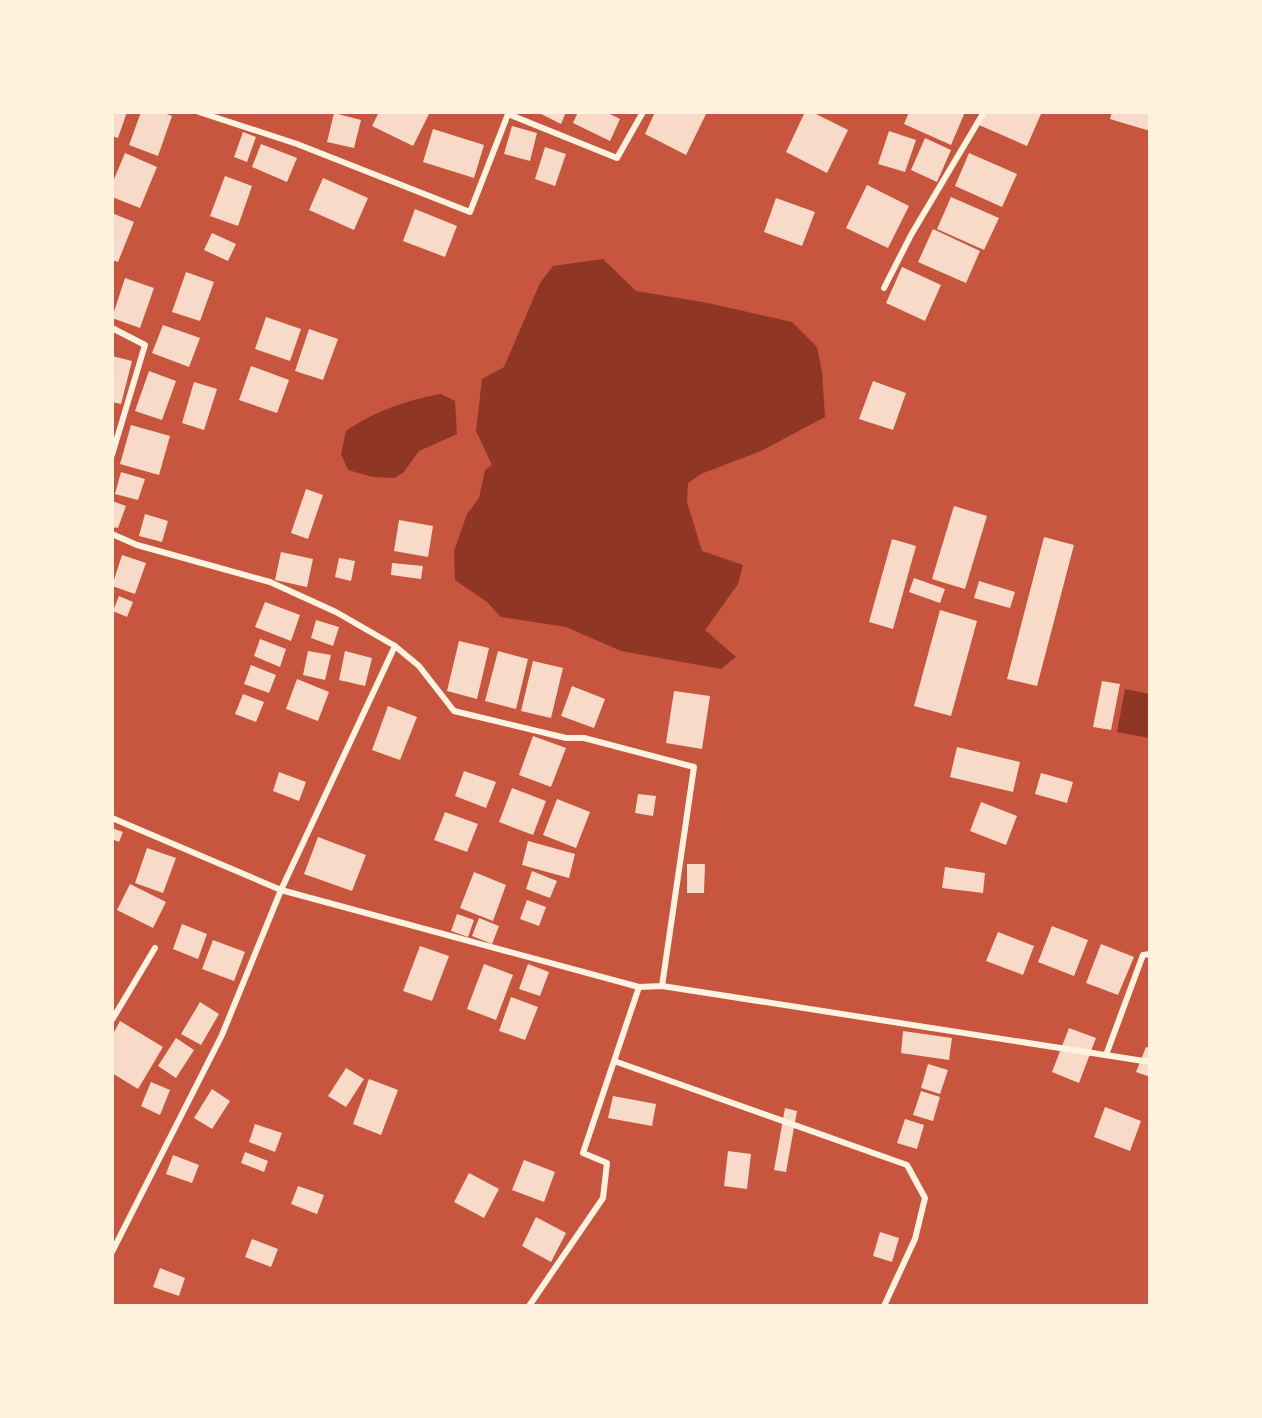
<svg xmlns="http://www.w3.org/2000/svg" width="1262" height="1418" viewBox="0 0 1262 1418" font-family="Literata,serif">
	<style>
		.water { fill: #8f3625 }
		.building { fill: #f7dbc8 }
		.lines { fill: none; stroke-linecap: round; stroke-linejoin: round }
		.minor { stroke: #fff3e0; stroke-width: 6 }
	</style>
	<rect width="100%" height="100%" fill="#c8553d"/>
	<!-- water -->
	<path class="water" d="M603,259L636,291L708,303L792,322L817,347L822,372L825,417L761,451L701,474L688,483L687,502L702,551L743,565L738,584L705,630L736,657L721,669L621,651L566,627L501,617L487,602L455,580L454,551L467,514L479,498L485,470L492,465L476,431L482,379L504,367L540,283L553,266Z
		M441,394L455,401L457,434L419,451L403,473L394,478L373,477L348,470L341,454L346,431C372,412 410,399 441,394Z
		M1125,689L1149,694V738L1117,732Z"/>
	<!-- building -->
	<path class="building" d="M112,112H127L118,138L112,136Z
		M141,112H161L172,116L158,156L129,145Z
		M379,112H430L413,146L372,126Z
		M537,112H566L561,124Z
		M578,112H606L620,119L610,141L573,123Z
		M655,112H707L686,155L645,134Z
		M805,112H812L848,130L827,173L786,152Z
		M909,112H965L951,145L904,124Z
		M985,112H1039L1041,114L1027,146L979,125Z
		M1112,112H1150V131L1110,119Z
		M334,113L361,120L354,148L327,142Z
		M512,126L537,133L530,161L504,154Z
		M433,129L484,145L474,178L423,162Z
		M889,131L916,140L905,172L878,164Z
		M243,132L256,137L247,162L234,157Z
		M925,138L951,150L937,182L911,170Z
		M261,144L297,158L287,182L252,167Z
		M545,147L566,154L555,186L535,179Z
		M125,153L157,167L140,208L112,197V184Z
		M969,153L1017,174L1002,207L955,186Z
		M225,176L252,186L238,226L210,216Z
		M323,178L368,198L354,230L309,210Z
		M867,185L909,206L888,248L846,228Z
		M951,197L999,218L984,250L937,229Z
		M776,198L815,212L802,246L764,232Z
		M415,209L457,226L445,257L403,241Z
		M112,213L134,222L118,262L112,260Z
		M933,229L980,251L966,283L918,262Z
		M212,233L236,244L228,261L204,250Z
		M902,267L941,285L925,321L886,303Z
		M186,272L214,282L200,321L172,312Z
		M125,278L154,288L140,328L112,318Z
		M266,317L301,329L290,361L255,349Z
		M163,325L200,338L189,367L152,353Z
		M309,329L338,339L323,380L295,371Z
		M112,356L132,361L121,404L112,402Z
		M251,366L289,380L277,413L239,400Z
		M149,371L176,381L162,420L135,411Z
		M873,381L906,393L893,430L859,419Z
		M194,382L217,389L204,430L182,423Z
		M131,425L170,436L159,475L120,464Z
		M121,472L145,479L138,500L115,494Z
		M306,489L323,495L308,539L291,533Z
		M112,501L126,506L118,528L112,527Z
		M954,506L987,516L965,589L932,579Z
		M145,514L168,521L162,542L139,536Z
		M399,520L433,526L428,557L394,551Z
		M1044,537L1074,545L1037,686L1007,679Z
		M892,539L916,546L893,629L869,622Z
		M281,552L313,559L307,587L275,580Z
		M122,555L146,563L135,594L112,586Z
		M339,558L355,561L351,581L335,577Z
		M392,563L423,566L421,579L391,575Z
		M914,578L945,589L940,603L909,592Z
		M979,581L1015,592L1010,608L974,598Z
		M119,596L133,602L127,617L113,611Z
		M265,602L300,615L291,641L255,627Z
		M940,610L977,621L951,716L914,706Z
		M316,620L339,627L333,646L311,638Z
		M260,639L286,649L280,667L254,656Z
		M459,641L489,648L477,699L447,691Z
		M308,651L331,655L325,680L303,675Z
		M345,651L372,658L365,686L339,680Z
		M498,651L528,659L516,709L485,701Z
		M533,661L563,668L551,718L521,711Z
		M251,665L276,675L269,693L244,684Z
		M297,679L329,692L318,721L286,709Z
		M1102,681L1120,684L1111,730L1093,727Z
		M572,686L605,699L594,728L561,716Z
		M674,691L710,696L702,749L666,743Z
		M243,694L264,702L256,722L235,714Z
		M388,706L417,717L400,760L372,750Z
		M533,736L566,748L551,787L519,775Z
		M957,747L1020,762L1013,792L950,777Z
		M464,771L496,782L486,808L455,796Z
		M279,772L306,782L299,801L273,791Z
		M1041,773L1073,782L1067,803L1035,794Z
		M512,788L546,801L533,835L499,822Z
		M638,794L656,796L653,816L635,813Z
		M557,799L590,812L576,848L543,835Z
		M981,802L1017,816L1006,845L970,831Z
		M445,812L478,824L467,852L434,840Z
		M112,828L123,832L119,842L112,839Z
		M318,837L366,855L352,891L304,874Z
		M528,841L575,854L569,878L522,865Z
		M147,848L176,858L163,893L135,883Z
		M687,864H705L704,893H687Z
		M945,867L985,873L983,893L942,888Z
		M532,871L557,881L550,898L526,889Z
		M474,872L506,885L493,921L460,908Z
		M130,884L166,902L153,928L117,910Z
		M527,900L546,907L539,926L520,919Z
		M457,914L474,920L468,937L451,931Z
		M479,918L499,926L492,944L472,936Z
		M182,924L207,934L198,959L173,949Z
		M1052,926L1088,940L1074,976L1038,962Z
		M998,932L1034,946L1023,975L986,961Z
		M213,940L245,952L234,981L202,969Z
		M1101,944L1134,957L1118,995L1086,983Z
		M420,946L449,956L432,1001L403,991Z
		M484,964L513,975L496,1020L467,1009Z
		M528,964L549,972L540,996L519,989Z
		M511,997L538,1007L525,1040L499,1031Z
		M200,1002L219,1014L201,1045L181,1034Z
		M120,1021L163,1047L138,1089L112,1073V1036Z
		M1069,1028L1096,1038L1079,1083L1052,1072Z
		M903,1031L952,1038L949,1060L901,1053Z
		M176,1038L194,1050L176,1078L158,1066Z
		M1146,1047L1150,1048V1077L1136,1072Z
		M928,1064L948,1070L940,1094L921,1088Z
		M346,1068L364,1079L346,1107L328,1096Z
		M369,1079L398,1090L381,1135L353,1124Z
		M151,1082L170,1090L160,1115L141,1106Z
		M212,1089L230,1101L212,1129L194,1118Z
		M921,1091L940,1097L933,1121L913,1115Z
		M613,1096L656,1104L652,1126L608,1118Z
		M1105,1107L1141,1121L1130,1151L1094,1137Z
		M785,1108L797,1111L786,1172L774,1170Z
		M905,1119L924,1125L917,1149L897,1143Z
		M255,1124L282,1133L275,1152L249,1142Z
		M728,1151L751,1154L747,1189L724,1186Z
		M245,1152L268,1161L264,1172L241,1163Z
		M173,1155L199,1165L192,1183L166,1174Z
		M524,1160L555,1172L544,1202L512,1190Z
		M469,1173L499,1189L484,1218L454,1202Z
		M298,1186L324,1195L317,1214L291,1204Z
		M536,1217L566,1233L551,1262L522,1246Z
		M880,1232L899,1238L892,1262L873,1256Z
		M252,1239L278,1249L271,1267L245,1257Z
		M160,1268L185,1278L179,1296L153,1287Z"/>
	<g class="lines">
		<!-- minor -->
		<path class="minor" d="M199,112L297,144L470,212L508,114L617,158L643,112
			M884,288L911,235L984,112
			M112,328L145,345L112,455
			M112,534L137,545L270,582L336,612L395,646L419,666L454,711L566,738H584L694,767L662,986L639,987L583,1153L607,1163L603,1198L529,1306
			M112,818L281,890L395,646
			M662,986L1150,1062
			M112,1020L155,948
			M1106,1055L1143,955L1150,954
			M614,1061L907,1165L925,1198L915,1239L884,1306
			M112,1252L222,1035L281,890L639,987"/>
	</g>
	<!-- border -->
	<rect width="1262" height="1418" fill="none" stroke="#fff3e0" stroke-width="228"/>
</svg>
